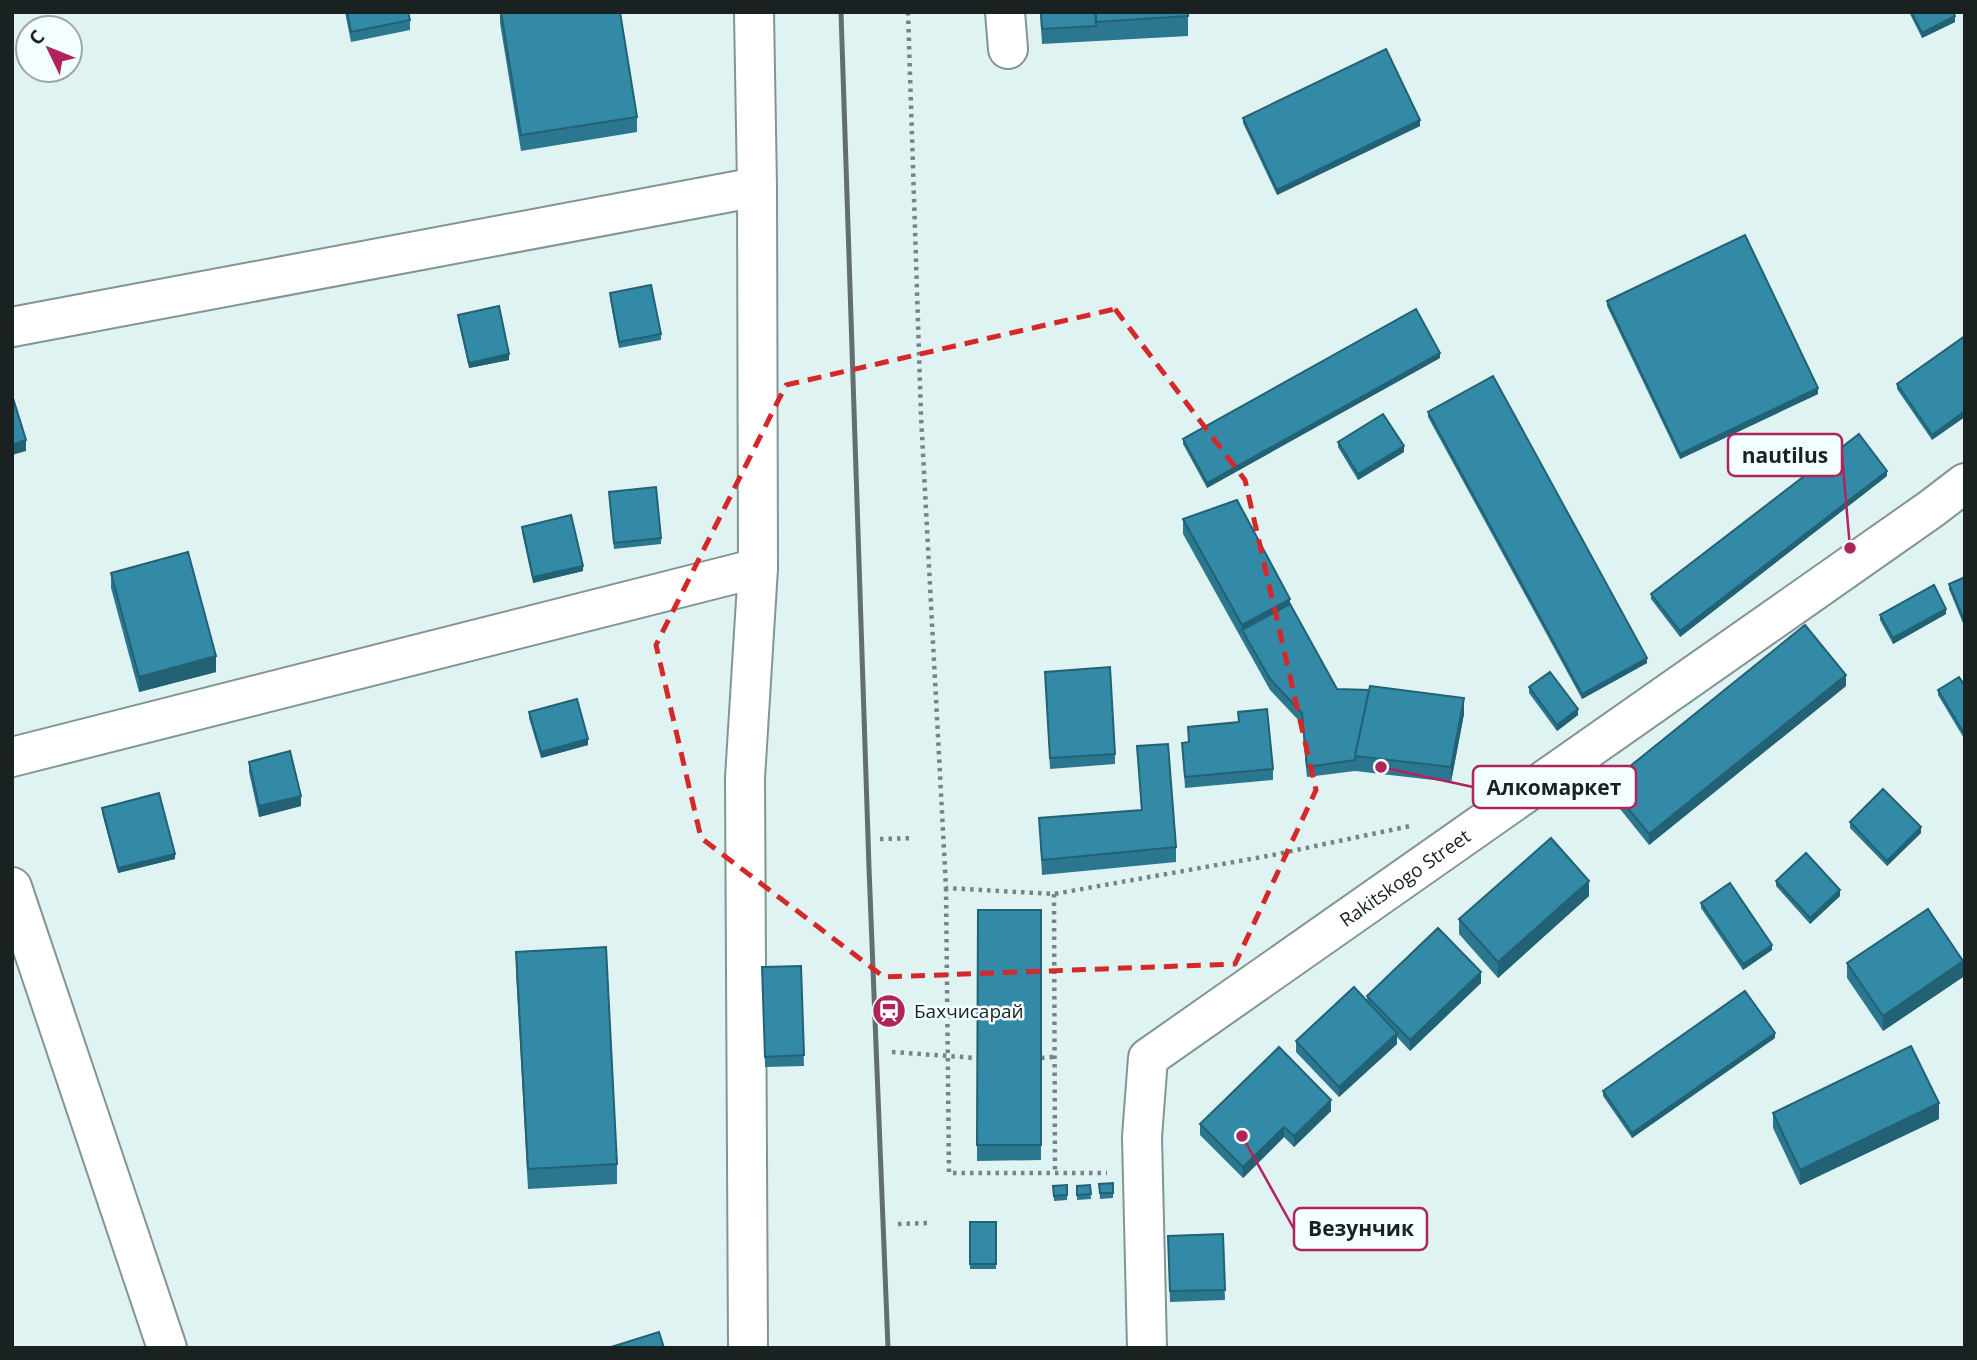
<svg xmlns="http://www.w3.org/2000/svg" width="1977" height="1360" viewBox="0 0 1977 1360" font-family="'Open Sans',sans-serif">
	<style>
		.lines { fill: none; stroke-linecap: round; stroke-linejoin: round }
		.street-casing { stroke: #829593; stroke-width: 42 }
		.path { stroke: #778483; stroke-width: 4.5; stroke-dasharray: 3.5 5; stroke-linecap: butt }
		.street { stroke: #fff; stroke-width: 38 }
		.rail { stroke: #636f6e; stroke-width: 5 }
		.wall { fill: #2b7790 }
		.shaded-wall { fill: #236175 }
		.building { fill: #328aa7; stroke: #236175; stroke-width: 2 }
		.marked { fill: none; stroke: #d62828; stroke-width: 5; stroke-dasharray: 14 9; stroke-linejoin: round }
		.labels { text-anchor: middle; dominant-baseline: central; stroke-width: 5; stroke-linejoin: round; paint-order: stroke }
		.street-label { font-size: 19px; fill: #1a2121; stroke: #f2fffe }
		.poi-label { font-size: 19px; fill: #1a2121; stroke: #f2fffe; text-anchor: start }
		.leader { fill: none; stroke: #b1235b; stroke-width: 2.5 }
		.callout-dot { fill: #b1235b; stroke: #f2fffe; stroke-width: 2.5 }
		.callout { fill: #f2fffe; stroke: #b1235b; stroke-width: 2.5 }
		.callout-label { font-size: 21px; text-anchor: middle; font-weight: bold; fill: #1a2121 }
	</style>
	<rect width="100%" height="100%" fill="#dff4f2"/>
	<g class="lines">
		<!-- street casing -->
		<g class="street-casing">
			<g id="street">
				<path d="M1005,12L1008,49"/>
				<path d="M12,327L757,187"/>
				<path d="M12,757L758,568"/>
				<path d="M12,887L167,1348"/>
				<path d="M748,1348L745,778L758,568L757,187L754,12"/>
				<path id="s1" d="M1147,1348L1142,1137L1148,1058L1931,509L1965,483"/>
			</g>
		</g>
		<!-- path -->
		<path class="path" d="M908,12L921,415L946,888L1054,894L1273,855L1410,826
			M880,839L914,838
			M946,888L949,1173H1107
			M1054,894L1055,1172
			M892,1052L977,1058
			M1041,1058L1054,1057
			M898,1224L929,1223"/>
		<!-- street -->
		<use href="#street" class="street"/>
		<!-- rail -->
		<path class="rail" d="M841,12L869,868L888,1348"/>
	</g>
	<!-- wall -->
	<path class="wall" d="M345,12H408L410,20V30L351,42Z
		M500,12H620L637,117V132L521,151L500,23Z
		M1040,12H1188V36L1042,44Z
		M1909,12H1953L1955,22L1922,38Z
		M1243,118L1420,126L1277,195L1243,123Z
		M610,293L661,334V340L619,348L610,299Z
		M1607,301L1818,394L1680,459L1607,306Z
		M458,315L509,360L469,368L458,320Z
		M1965,336L1932,440L1897,389V384Z
		M1440,358L1207,488L1183,444V439Z
		M1428,412L1647,663L1582,699L1428,417Z
		M1338,442L1404,452L1358,480L1338,447Z
		M1887,476L1680,637L1651,599V594Z
		M609,497L661,538V544L614,549Z
		M1183,519L1290,604L1337,689L1464,714L1451,782L1355,771L1307,777L1302,724L1270,690L1183,534Z
		M522,527L583,571L533,583L522,532Z
		M111,573L216,672L139,692L111,588Z
		M1965,577V628L1949,589V584Z
		M1946,614L1893,644L1880,620V615Z
		M1045,672L1115,754V764L1050,769Z
		M1846,686L1649,845L1608,794V784Z
		M1965,686V740L1938,695V690Z
		M1529,687L1578,715L1557,731L1529,693Z
		M529,712L588,745L541,758L529,718Z
		M1238,712L1273,769V780L1185,788L1182,743L1188,742V727L1238,722Z
		M1137,746L1176,847V862L1042,875L1039,818L1141,810Z
		M249,762L301,806L259,817L249,772Z
		M102,808L175,859L118,873L102,813Z
		M1850,822L1921,833L1887,866L1850,828Z
		M1776,881L1840,896L1810,924L1776,886Z
		M1589,896L1498,978L1459,934V919Z
		M1701,903L1772,950L1743,970L1701,908Z
		M978,910H1041V1160L977,1161Z
		M516,952L617,1164V1184L528,1189L516,972Z
		M1847,963L1963,977L1883,1031L1847,978Z
		M801,966L804,1066L765,1067L762,967Z
		M1481,983L1410,1051L1397,1037V1044L1339,1097L1296,1052V1041L1367,1001V996Z
		M1775,1038L1632,1138L1603,1096V1091Z
		M1331,1111L1294,1147L1284,1137L1243,1178L1200,1135V1124Z
		M1773,1113L1939,1119L1800,1185L1773,1128Z
		M1113,1183V1198L1100,1199L1099,1184Z
		M1067,1185V1200L1054,1201L1053,1186Z
		M1090,1185L1091,1199L1077,1200V1186Z
		M970,1222H996V1269H970Z
		M1223,1234L1225,1300L1170,1302L1168,1236Z"/>
	<!-- shaded-wall -->
	<path class="shaded-wall" d="M1955,16V22L1922,38V33Z
		M1420,120V126L1277,195V190Z
		M1440,353V358L1207,488V483Z
		M509,354V360L469,368V363Z
		M1818,388V394L1680,459V454Z
		M1965,411V417L1932,440V435Z
		M26,440V451L12,455V445Z
		M1404,446V452L1358,480V474Z
		M1887,471V476L1680,637V631Z
		M583,566V571L533,583V577Z
		M1290,599V614L1242,630V625Z
		M1946,609V614L1893,644V638Z
		M216,656V672L139,692V677Z
		M1647,658V663L1582,699V694Z
		M1846,675V686L1649,845V834Z
		M1464,698V714L1451,782V767Z
		M1578,709V715L1557,731V725Z
		M588,739V745L541,758V752Z
		M301,796V806L259,817V806Z
		M1921,827V833L1887,866V861Z
		M175,854V859L118,873V868Z
		M1589,881V896L1498,978V962Z
		M1840,890V896L1810,924V918Z
		M1772,945V950L1743,970V964Z
		M1963,961V977L1883,1031V1016Z
		M1481,972V983L1410,1051V1040Z
		M1397,1033V1044L1339,1097V1087Z
		M1775,1033V1038L1632,1138V1133Z
		M1331,1100V1111L1294,1147V1136Z
		M1939,1103V1119L1800,1185V1170Z
		M1284,1127V1137L1243,1178V1167Z"/>
	<!-- building -->
	<path class="building" d="M347,12H408L410,20L351,32Z
		M501,12H620L637,117L521,135Z
		M1041,12H1095L1096,26L1042,29Z
		M1096,12H1188V16L1096,22Z
		M1911,12H1953L1955,16L1922,33Z
		M1386,49L1420,120L1277,190L1243,118Z
		M1745,235L1818,388L1680,454L1607,301Z
		M651,285L661,334L619,342L610,293Z
		M499,306L509,354L469,363L458,315Z
		M1416,309L1440,353L1207,483L1183,439Z
		M1965,336V411L1932,435L1897,384Z
		M1493,376L1647,658L1582,694L1428,412Z
		M12,395L26,440L12,445Z
		M1383,414L1404,446L1358,474L1338,442Z
		M1859,434L1887,471L1680,631L1651,594Z
		M656,487L661,538L614,543L609,492Z
		M1237,500L1290,599L1242,625L1183,519Z
		M571,515L583,566L533,577L522,527Z
		M188,552L216,656L139,677L111,573Z
		M1965,577V623L1949,584Z
		M1934,585L1946,609L1893,638L1880,615Z
		M1290,604L1337,689L1369,690L1355,756V760L1307,767L1302,713L1270,679L1242,630Z
		M1805,625L1846,675L1649,834L1608,784Z
		M1110,667L1115,754L1050,758L1045,672Z
		M1550,672L1578,709L1557,725L1529,687Z
		M1959,677L1965,686V735L1938,690Z
		M1370,686L1464,698L1451,767L1355,756Z
		M577,699L588,739L541,752L529,712Z
		M1267,709L1273,769L1185,777L1182,743L1189,742L1188,727L1239,722L1238,712Z
		M1168,744L1176,847L1042,860L1039,818L1142,810L1137,746Z
		M290,751L301,796L259,806L249,762Z
		M1883,789L1921,827L1887,861L1850,822Z
		M159,793L175,854L118,868L102,808Z
		M1551,838L1589,881L1498,962L1459,919Z
		M1806,853L1840,890L1810,918L1776,881Z
		M1730,883L1772,945L1743,964L1701,903Z
		M1928,909L1963,961L1883,1016L1847,963Z
		M978,910H1041V1145H977Z
		M1438,928L1481,972L1410,1040L1367,996Z
		M606,947L617,1164L528,1169L516,952Z
		M801,966L804,1055L765,1057L762,967Z
		M1354,987L1397,1033L1339,1087L1296,1041Z
		M1745,991L1775,1033L1632,1133L1603,1091Z
		M1911,1046L1939,1103L1800,1170L1773,1113Z
		M1279,1047L1331,1100L1294,1136L1284,1127L1243,1167L1200,1124Z
		M1113,1183V1193H1100L1099,1184Z
		M1067,1185V1195L1054,1196L1053,1186Z
		M1090,1185L1091,1194L1077,1195V1186Z
		M970,1222H996V1264H970Z
		M1223,1234L1225,1290L1170,1291L1168,1236Z
		M659,1332L664,1348H608Z"/>
	<!-- marked area -->
	<path class="marked" d="M1115,309L1245,480L1316,790L1235,964L884,977L701,838L656,645L786,385Z"/>
	<!-- icons -->
	<defs>
		<g id="station-disc" transform="scale(1.75)"><circle r="9.5" fill="#b1235b" stroke="#f2fffe"/><path d="M-3-6H3Q5-6 5-4V2Q5 4 3 4L4.5 6H3L1.5 4h-3L-3 6H-4.5L-3 4Q-5 4-5 2V-4Q-5-6-3-6ZM-3.5-4v3h7v-3ZM-3.5 1v1.5H-2V1ZM2 1v1.5H3.5V1Z" fill="#fff"/></g>
	</defs>
	<g fill-rule="evenodd">
		<use href="#station-disc" x="889" y="1011"/>
	</g>
	<g class="labels">
		<!-- street labels -->
		<g class="street-label">
			<text stroke="none"><textPath href="#s1" startOffset="604">Rakitskogo Street</textPath></text>
		</g>
		<!-- poi labels -->
		<g class="poi-label">
			<text x="914" y="1011">Бахчисарай</text>
		</g>
	</g>
	<!-- callouts -->
	<path class="leader" d="M1850 548L1842 455M1381 767L1473 787M1242 1136L1294 1229"/>
	<g class="callout-dot">
		<circle cx="1850" cy="548" r="7"/>
		<circle cx="1381" cy="767" r="7"/>
		<circle cx="1242" cy="1136" r="7"/>
	</g>
	<g class="callout">
		<rect x="1728" y="434" width="114" height="42" rx="7"/>
		<rect x="1473" y="766" width="163" height="42" rx="7"/>
		<rect x="1294" y="1208" width="133" height="42" rx="7"/>
	</g>
	<g class="callout-label">
		<text x="1785" y="463">nautilus</text>
		<text x="1554" y="795">Алкомаркет</text>
		<text x="1361" y="1236">Везунчик</text>
	</g>
	<!-- border -->
	<rect width="1977" height="1360" fill="none" stroke="#1a2121" stroke-width="28"/>
	<!-- north arrow -->
	<g transform="translate(49 49) rotate(313)"><circle r="33" fill="#f2fffe" stroke="#9ca6a6" stroke-width="2"/>
	<path d="M0-5L12 26L0 18L-12 26Z" fill="#b1235b"/>
	<text y="-10" font-size="19" font-weight="bold" text-anchor="middle" fill="#1a2121">С</text>
	</g>
</svg>
